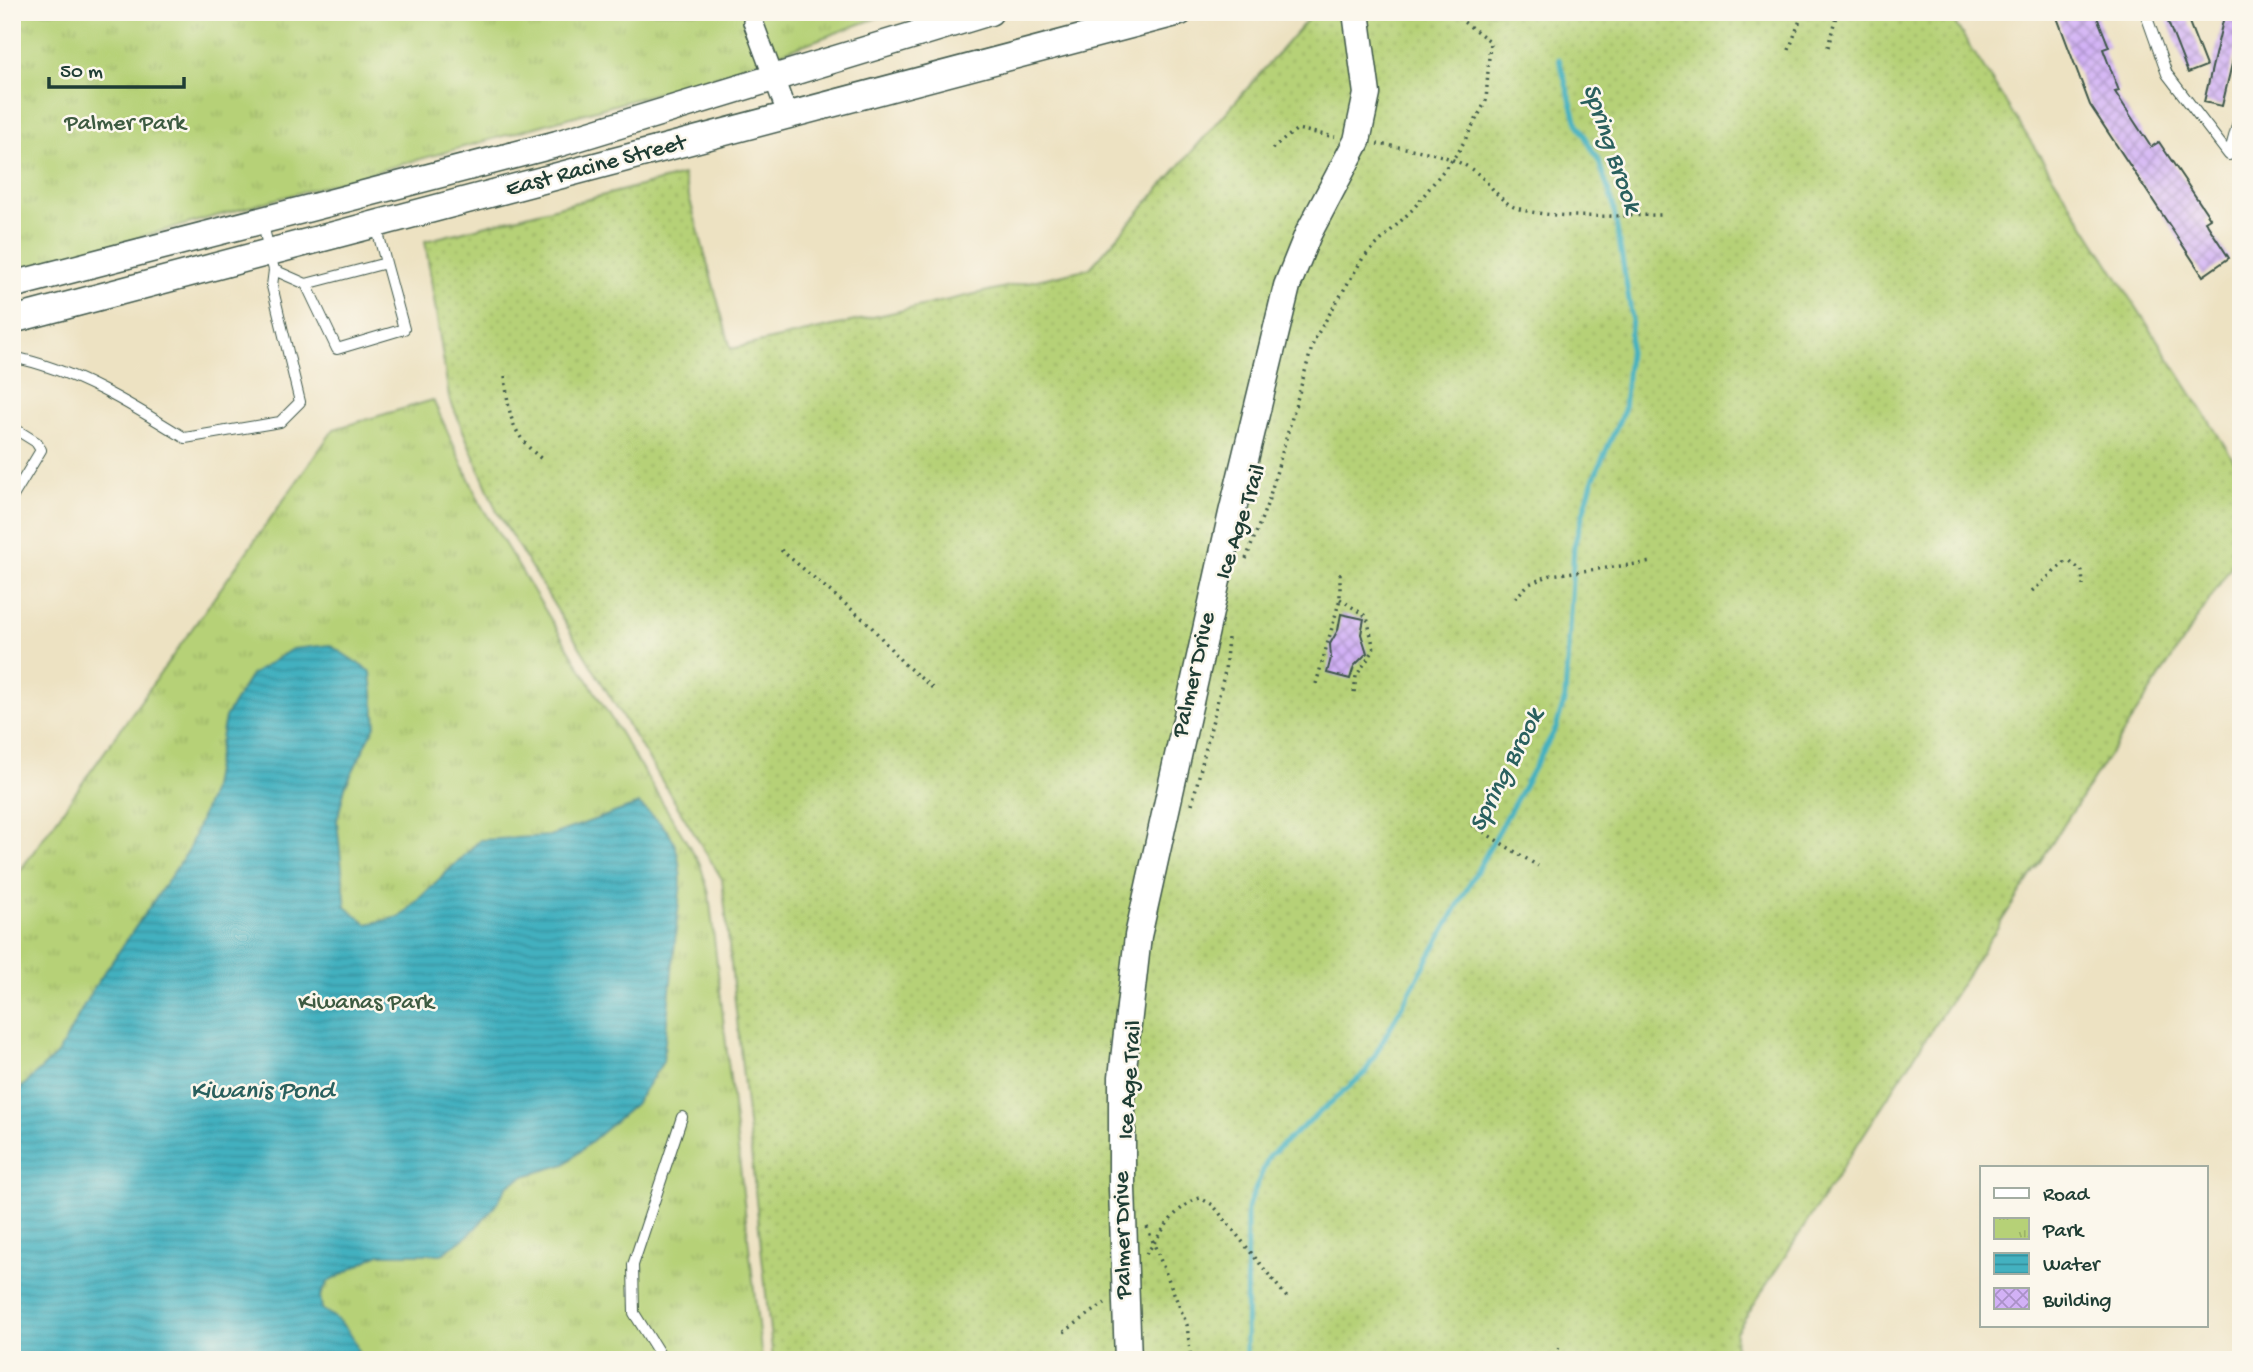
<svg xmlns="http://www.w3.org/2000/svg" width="2253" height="1372" viewBox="0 0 2253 1372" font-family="'Gochi Hand',sans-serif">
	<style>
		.grass { fill: url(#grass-dots); stroke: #6a8756; stroke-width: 2 }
		.park { fill: url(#park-tufts); stroke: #6a8756; stroke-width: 2 }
		.water { fill: url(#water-rules); stroke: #31777a; stroke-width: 2 }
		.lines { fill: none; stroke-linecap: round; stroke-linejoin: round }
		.stream { stroke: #43b1c0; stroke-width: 5 }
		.building { fill: url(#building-cross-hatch) }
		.lane-casing { stroke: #3e5649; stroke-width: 12 }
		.street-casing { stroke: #3e5649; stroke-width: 22 }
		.secondary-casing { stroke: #3e5649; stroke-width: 29 }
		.path { stroke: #3e5649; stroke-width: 3.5; stroke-dasharray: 2 5; stroke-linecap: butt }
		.lane { stroke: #fff; stroke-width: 10 }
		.street { stroke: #fff; stroke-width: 19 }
		.secondary { stroke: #fff; stroke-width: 26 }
		.labels { text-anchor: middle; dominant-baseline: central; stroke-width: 5; stroke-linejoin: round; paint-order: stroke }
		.park-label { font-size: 24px; fill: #3d5b41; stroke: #fbf7ec }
		.street-label { font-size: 24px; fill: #1f3d34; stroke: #fbf7ec }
		.water-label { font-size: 26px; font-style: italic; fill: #2a605e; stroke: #fbf7ec }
	</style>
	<defs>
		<pattern id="grass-dots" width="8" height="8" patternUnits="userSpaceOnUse" patternTransform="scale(1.75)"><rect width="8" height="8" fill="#b6d177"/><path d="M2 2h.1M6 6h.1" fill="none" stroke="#9cb468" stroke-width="1.8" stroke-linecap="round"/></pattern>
		<pattern id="park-tufts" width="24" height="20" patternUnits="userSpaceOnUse" patternTransform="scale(1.75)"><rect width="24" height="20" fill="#b6d177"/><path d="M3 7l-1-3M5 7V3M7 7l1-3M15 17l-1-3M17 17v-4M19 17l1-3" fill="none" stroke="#9cb468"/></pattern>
		<pattern id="water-rules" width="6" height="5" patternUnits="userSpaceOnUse" patternTransform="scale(1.75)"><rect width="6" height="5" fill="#43b1c0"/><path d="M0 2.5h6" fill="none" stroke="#37919d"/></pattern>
		<pattern id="building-cross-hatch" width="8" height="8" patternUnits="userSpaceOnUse" patternTransform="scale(1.75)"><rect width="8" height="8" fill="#d2b1f6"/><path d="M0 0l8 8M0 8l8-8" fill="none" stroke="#aa91c8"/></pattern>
	</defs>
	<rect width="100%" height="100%" fill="#fbf7ec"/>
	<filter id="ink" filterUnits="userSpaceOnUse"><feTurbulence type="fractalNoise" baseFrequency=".0143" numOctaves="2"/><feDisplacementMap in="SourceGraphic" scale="14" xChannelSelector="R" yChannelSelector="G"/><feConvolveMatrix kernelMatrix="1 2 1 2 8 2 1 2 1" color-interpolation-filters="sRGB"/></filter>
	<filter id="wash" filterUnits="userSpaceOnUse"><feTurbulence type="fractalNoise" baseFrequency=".00686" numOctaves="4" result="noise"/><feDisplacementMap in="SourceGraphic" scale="28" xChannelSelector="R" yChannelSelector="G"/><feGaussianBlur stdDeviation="1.57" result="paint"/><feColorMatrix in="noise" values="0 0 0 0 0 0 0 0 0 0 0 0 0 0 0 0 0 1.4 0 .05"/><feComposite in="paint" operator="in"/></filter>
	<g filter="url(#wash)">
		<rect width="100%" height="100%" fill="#ede2c2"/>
		<!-- grass -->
		<path class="grass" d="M1314,12H1948L2241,471V551L1736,1332L1734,1360H773L722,879L497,512L449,397L425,241L683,175L731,349L1090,268Z"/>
		<!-- park -->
		<path class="park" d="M12,12H893L718,76L12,273Z
			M433,400L481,505L700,864L709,894L762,1360H12V882L334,429Z"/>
		<!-- water -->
		<path class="water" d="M330,645L371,672L376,724L345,787L337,821L346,907L367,924L400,917L480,840L549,836L639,804C671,831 679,839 681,882L663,1062L635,1104L565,1164L525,1176L508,1185L493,1209L470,1234L442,1254H379L328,1282L320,1296L322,1309C343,1322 356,1335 360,1360H12V1101L18,1091L59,1052L91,992L188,851L211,792L225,717L251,675L292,649Z"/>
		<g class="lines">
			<!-- stream -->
			<path class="stream" d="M1246,1360L1247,1209L1269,1156L1365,1073L1556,728L1565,698L1574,546L1592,482L1624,410L1632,318L1613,204L1599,162L1576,120L1559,59"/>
		</g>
		<g id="blocks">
			<!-- building -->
			<path class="building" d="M2055,12H2095L2109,47L2103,49L2119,91L2115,92L2151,147L2159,142L2210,218L2205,221L2229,258L2203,276L2090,105Z
				M2164,12H2185L2206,66L2188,73Z
				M2225,12H2241V26L2222,106L2204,102Z
				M1341,614L1364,619L1361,634L1367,653L1354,666L1350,679L1327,673L1331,658L1330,644L1338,630Z"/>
		</g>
	</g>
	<g filter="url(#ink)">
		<use href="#blocks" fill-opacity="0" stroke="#3e5649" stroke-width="2"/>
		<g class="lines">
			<!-- lane casing -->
			<g class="lane-casing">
				<path id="lane" d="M2145,12L2167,74L2229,155L2241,111
					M274,270L306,284L386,263L376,225
					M306,284L337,349L404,329L386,263
					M12,357C74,369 132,405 185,438L280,422L300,402L272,286L274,270L262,221
					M12,427L36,442L41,450L12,498
					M658,1360L659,1353L634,1313L633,1265L682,1117"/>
			</g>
			<!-- street casing -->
			<g class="street-casing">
				<path id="street" d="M755,12L753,22L788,116"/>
			</g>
			<!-- secondary casing -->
			<g class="secondary-casing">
				<path id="secondary" d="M12,285L557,144L990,12
					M12,320L1180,12
					M1128,1360L1122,1188V1077L1138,936L1232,513L1287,286L1308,234L1357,141L1367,94L1356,12"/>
			</g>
			<!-- path -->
			<path class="path" d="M1828,47L1837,12
				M1789,50L1803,12
				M1377,144C1406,148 1450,153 1474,171C1489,181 1497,199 1514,207C1548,221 1625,215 1664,215
				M1272,149L1297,129L1335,137
				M505,376C509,415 510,434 543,460
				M781,550L869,624L903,663L936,691
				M1246,559L1268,502L1314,340L1363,258L1413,209L1459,151L1486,101L1490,41L1450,12
				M2032,591L2064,563L2070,562L2082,571L2083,586
				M1515,598L1529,584L1551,575L1653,562
				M1340,599L1367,617L1374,650L1356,676L1354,693
				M1316,684L1340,599V570
				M1192,804L1225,671L1228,638
				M1472,825L1538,866
				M1147,1227L1187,1325L1191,1360
				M1146,1254C1162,1233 1174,1206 1200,1198L1213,1205L1289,1300
				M1064,1332L1105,1303
				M1549,1360L1560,1346"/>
			<!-- lane -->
			<use href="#lane" class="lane"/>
			<!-- street -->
			<use href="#street" class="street"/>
			<!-- secondary -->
			<use href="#secondary" class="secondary"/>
		</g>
	</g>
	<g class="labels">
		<!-- park labels -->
		<g class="park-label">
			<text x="125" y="124">Palmer Park</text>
			<text x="366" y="1003">Kiwanas Park</text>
		</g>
		<!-- street labels -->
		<g class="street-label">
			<text transform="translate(596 167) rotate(-15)">East Racine Street</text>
			<text transform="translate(1242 522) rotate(-72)">Ice Age Trail</text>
			<text transform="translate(1195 675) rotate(-77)">Palmer Drive</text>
			<text transform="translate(1131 1080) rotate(-86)">Ice Age Trail</text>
			<text transform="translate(1124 1235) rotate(-91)">Palmer Drive</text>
		</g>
		<!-- water labels -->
		<g class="water-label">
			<text transform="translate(1610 149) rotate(71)">Spring Brook</text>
			<text transform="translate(1508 771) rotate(-63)">Spring Brook</text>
			<text x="262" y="1092">Kiwanis Pond</text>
		</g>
	</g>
	<!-- margin -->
	<rect width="2253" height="1372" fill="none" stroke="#fbf7ec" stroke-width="42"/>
	<!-- legend -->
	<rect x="1980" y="1166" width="228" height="161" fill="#fbf7ec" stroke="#a3ada2" stroke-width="2"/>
	<rect x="1994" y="1188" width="35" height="10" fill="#ffffff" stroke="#a3ada2" stroke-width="2"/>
	<text x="2043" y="1200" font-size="21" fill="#1f3d34">Road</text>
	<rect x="1994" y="1218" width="35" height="21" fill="url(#park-tufts)" stroke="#a3ada2" stroke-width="2"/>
	<text x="2043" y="1236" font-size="21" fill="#1f3d34">Park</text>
	<rect x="1994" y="1253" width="35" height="21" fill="url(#water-rules)" stroke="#a3ada2" stroke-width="2"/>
	<text x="2043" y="1270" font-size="21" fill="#1f3d34">Water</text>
	<rect x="1994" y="1288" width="35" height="21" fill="url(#building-cross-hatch)" stroke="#a3ada2" stroke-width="2"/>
	<text x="2043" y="1306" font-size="21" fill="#1f3d34">Building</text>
	<!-- scale -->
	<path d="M49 77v10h135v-10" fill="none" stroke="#1f3d34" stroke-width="3.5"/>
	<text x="60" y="77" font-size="21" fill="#1f3d34" stroke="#fbf7ec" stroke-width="5" paint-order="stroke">50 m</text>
</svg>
